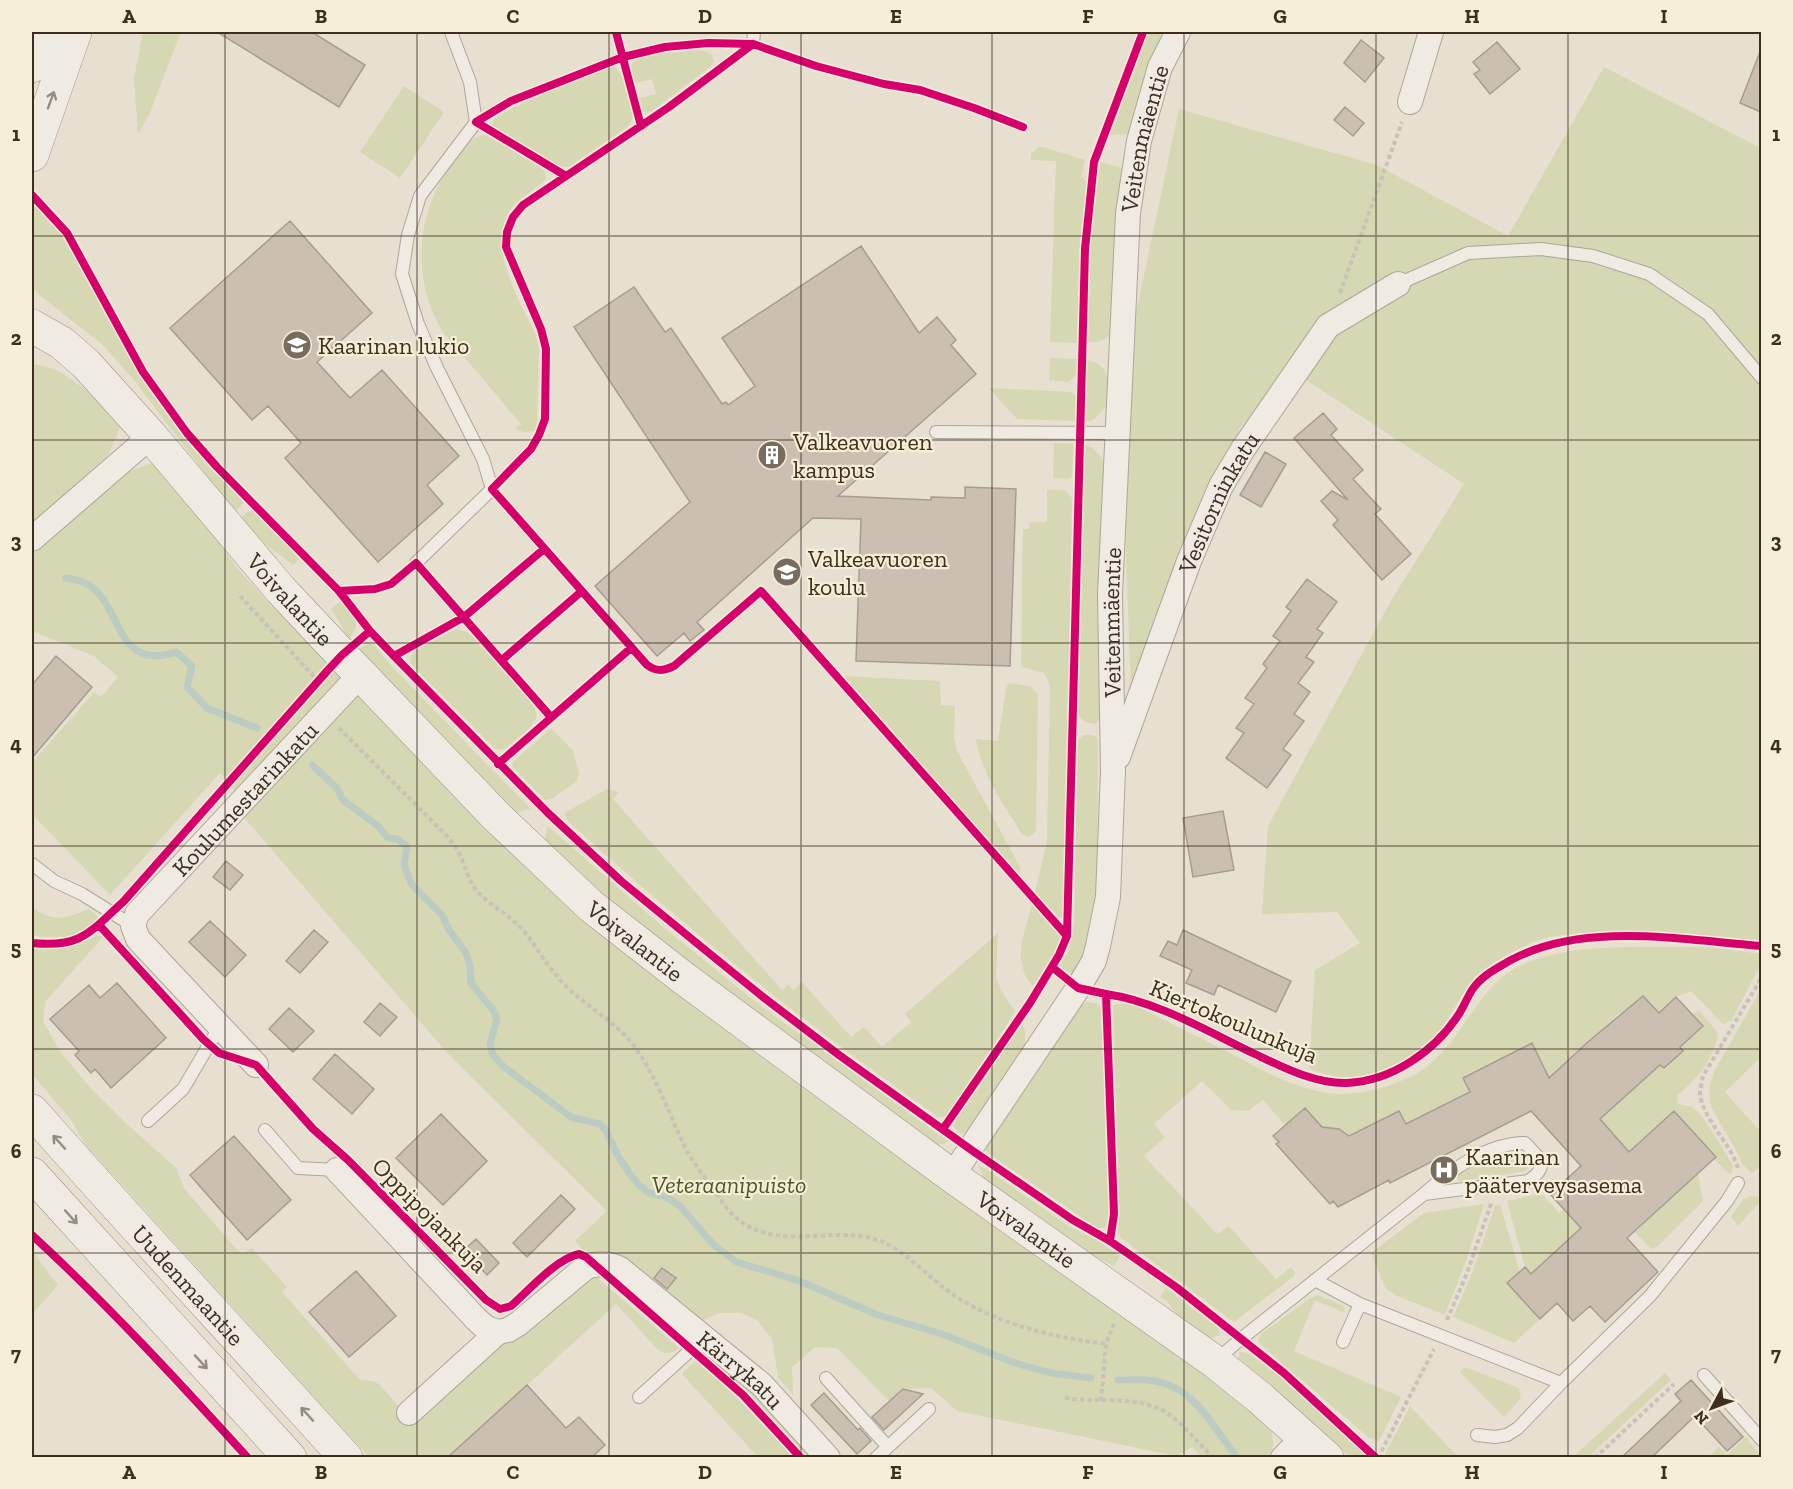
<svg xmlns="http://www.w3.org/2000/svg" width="1793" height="1489" viewBox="0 0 1793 1489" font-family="'Zilla Slab',serif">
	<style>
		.green { fill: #d6d7b3 }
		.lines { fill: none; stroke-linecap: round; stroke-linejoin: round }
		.stream { stroke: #bcccc2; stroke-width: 7 }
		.building { fill: #cbbfb2; stroke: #a89c90; stroke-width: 1.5 }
		.lane-casing { stroke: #ada599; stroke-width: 14 }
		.street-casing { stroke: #ada599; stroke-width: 26 }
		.secondary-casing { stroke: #9c958a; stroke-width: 34 }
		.path { stroke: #c8c2b9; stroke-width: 4; stroke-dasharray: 4.5 3; stroke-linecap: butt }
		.lane { stroke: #efebe3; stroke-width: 12 }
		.street { stroke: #efebe3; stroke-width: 24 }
		.secondary { stroke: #efebe3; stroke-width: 33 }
		.cycleway-casing { stroke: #f7eed8; stroke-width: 11 }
		.cycleway { stroke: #d6006c; stroke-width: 8 }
		.oneway { stroke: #968c82 }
		.grid { fill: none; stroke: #3d2e20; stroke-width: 1.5; stroke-opacity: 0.55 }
		.labels { text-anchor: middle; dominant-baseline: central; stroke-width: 4.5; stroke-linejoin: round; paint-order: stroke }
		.street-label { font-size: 24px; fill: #3d2e20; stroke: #f7eed8 }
		.poi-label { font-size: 24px; fill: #3d2e20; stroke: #f7eed8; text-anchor: start }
		.park-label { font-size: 24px; font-style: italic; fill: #4d5a26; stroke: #f7eed8 }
		.neatline { fill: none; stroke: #3d2e20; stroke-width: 2 }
		.grid-label { font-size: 20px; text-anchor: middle; font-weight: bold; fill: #3d2e20 }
	</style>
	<rect width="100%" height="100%" fill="#e7e0d1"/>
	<!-- green -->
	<path class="green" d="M143,32H181L149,115L138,134L134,78Z
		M1148,32H1166L1139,93L1129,134L1110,135Z
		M702,50L711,54L714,61L710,67L649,113H645L642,109L639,98L656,94L652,79L635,83L631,68L632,63C645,52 684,52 702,50Z
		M613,66C623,70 635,107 632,119C631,122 629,125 627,127L570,166L563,167L554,166L495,131L492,126L493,120L514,107L556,88Z
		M1604,67L1761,148V941C1708,935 1656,931 1602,933C1581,934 1559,933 1539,940C1520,947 1489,963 1476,977C1459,996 1449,1022 1431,1040C1415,1057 1376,1076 1354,1077C1339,1078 1323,1075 1309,1068L1315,970L1360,943L1337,912L1262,914L1268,826L1392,599L1464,484L1291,370L1239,429L1205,502L1131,696L1125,524L1136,313L1179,109L1377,165L1508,236Z
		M404,86L444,112L400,178L360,152Z
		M486,135L541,168L545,172L546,179C535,191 520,196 511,209C485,247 519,299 536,335L539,349L537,424L534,431L523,432L516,428L521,424L443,332C410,278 416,209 455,160C464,148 471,136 486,135Z
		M1038,147H1043L1085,160L1081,176L1087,181L1079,263L1077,343L1050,342L1056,161L1031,160V154Z
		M1100,162L1123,168L1111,336L1098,342H1085L1088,258Z
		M32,203L56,224L71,245L121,342L150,387L208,463L244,503L236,510L232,509L134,380L103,345L38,294L32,286Z
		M1050,358L1077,359L1076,376L1068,382L1049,380Z
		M1087,360C1114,366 1108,384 1107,406L1093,420L1085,422Z
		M32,364C69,367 97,400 120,428L108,455L32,524Z
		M989,388L1071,392L1076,396L1075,421L1017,419Z
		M1054,443L1073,444L1072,477L1068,479L1053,478Z
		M1084,444C1096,449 1100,454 1105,466L1101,678L1099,720L1095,724L1085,722L1078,715Z
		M152,463L197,510L233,563L272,607L311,635L438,772L1098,1292L1267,1422C1273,1434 1276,1445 1269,1457H1201L1192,1447L1177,1456L957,1411L931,1388L903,1389L889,1401L837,1348L815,1347L792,1367L793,1395L778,1377L772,1339L758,1321L741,1313H719L699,1322L589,1256L575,1241L607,1211L449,1055L246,820L237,794L220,773L110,895L32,814V763L94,692L101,697L118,677L94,656L32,631V555L102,487L120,475Z
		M1047,490C1058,490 1068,488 1072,499L1065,914L1061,917L1057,916L1035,892L1047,841L1050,686L1044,673L1021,667L1023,529H1029L1030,522H1047Z
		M249,511H253L302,557L293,565C280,554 245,532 242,517Z
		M341,601C351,615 364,622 349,638L331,609Z
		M456,629L469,633L532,703C534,707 537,712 536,717C534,727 511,744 502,750L494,748L410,663L411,656L414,651Z
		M368,644H373L397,672L531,809L518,812L509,811L358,649Z
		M843,676L940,681L941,705L955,706L954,737L957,751L1020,867V876Z
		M1009,683L1030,686L1038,694L1036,831L1032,835L1027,837L1022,834C1004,806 981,773 976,739L998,741L1006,689Z
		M551,728L573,750L579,774L576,782L551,799L545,800L512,766L513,762Z
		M1083,735H1093L1098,738L1097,902L1086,951L1072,974L1059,967L1068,952L1074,920L1078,740Z
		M607,789L619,792L613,799L782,990L788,985L794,990L802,982L851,1037L864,1027L882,1047L911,1022L905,1014L998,933L996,977L1001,990L1015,1012L946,1117H938C808,1026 685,928 568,821L565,816L566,812Z
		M548,826L663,927L761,1006L949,1142L934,1146L700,980L545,844L546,830Z
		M1032,905L1061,937L1060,944L1033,986C1011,961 1024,934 1032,905Z
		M32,907C55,923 64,919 89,909L98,917C89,943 52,938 32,935Z
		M97,935L103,937L45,1002L43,1021L59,1050L89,1086L127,1124L176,1168L184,1188L237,1250L242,1254L252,1248L287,1287L282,1292L360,1380L373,1381L379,1384L406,1415L497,1348L531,1326L585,1281L595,1276L679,1348C671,1353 667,1356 658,1350L616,1304L456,1450L462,1457H369L85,1144L71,1120L32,1074V947C56,947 76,949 97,935Z
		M1709,947L1761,954V964L1731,1021L1723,1024L1691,991L1676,997L1659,1013L1621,1016L1619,1013L1591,1044L1588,1042L1579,1050L1581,1052L1563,1065L1552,1080L1544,1071L1545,1070L1531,1043L1463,1078L1470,1092L1406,1124L1398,1111L1356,1132L1352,1139L1339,1129L1322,1127L1305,1108L1285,1125L1263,1100L1247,1111L1231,1110L1202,1081L1154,1124L1165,1137L1144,1156L1217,1234L1229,1226L1276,1279L1291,1267L1295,1272L1294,1276L1234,1322L1121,1238L1118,1234L1113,1005L1130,1003C1165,1020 1198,1037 1232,1054C1266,1072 1300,1092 1338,1094C1365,1095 1406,1083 1428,1066C1444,1053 1457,1034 1469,1017C1483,998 1494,980 1516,968C1565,941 1652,948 1709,947Z
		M1761,989V1057L1725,1092L1761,1132V1167L1752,1173L1743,1165L1734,1146L1721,1125L1711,1106L1709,1088L1714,1072Z
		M1087,1002L1098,1004L1105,1015L1111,1211L1108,1222L1104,1228H1097L988,1153L985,1148L1079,1006Z
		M1699,1010L1718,1033C1716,1055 1696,1082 1677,1095L1678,1104L1692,1107L1702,1116L1728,1157L1733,1167L1731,1174L1726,1171L1714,1159L1716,1157L1674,1111L1629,1152L1600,1119L1660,1065L1665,1069L1671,1063L1667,1059L1683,1051L1680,1047L1703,1027L1692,1015Z
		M1021,1022L1025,1030V1045L967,1132L961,1134L953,1126L955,1121Z
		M1506,1153C1516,1153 1524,1154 1530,1163L1526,1171L1460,1181L1457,1180V1174L1460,1172Z
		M979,1167L985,1168L1070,1227L1095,1239L1120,1256L1114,1266L1068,1244L984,1180Z
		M1698,1174L1703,1201L1657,1247L1651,1249L1635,1232Z
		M1537,1194L1544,1196L1559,1213L1564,1209L1581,1228L1531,1274L1525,1267L1507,1201Z
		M1750,1196L1761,1197V1201L1738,1226L1731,1217L1743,1200Z
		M1484,1204L1466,1261L1445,1315L1397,1296L1386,1289L1371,1253L1424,1213Z
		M1500,1204L1520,1272L1507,1284L1540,1319L1514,1343L1453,1317L1471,1276L1495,1206Z
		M32,1251L58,1285L32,1314Z
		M1166,1288L1218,1328L1220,1335L1210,1338L1180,1319L1167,1301L1160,1297Z
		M1318,1295L1344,1306L1345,1310L1343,1312L1315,1300L1294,1351L1401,1397L1379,1441L1368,1437L1260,1344L1258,1340L1261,1334L1309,1299Z
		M1240,1352L1248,1353L1279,1376L1368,1457H1350L1238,1361Z
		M706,1356L767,1405L817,1457H804L757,1404Z
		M696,1361L732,1393L793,1457H758L682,1374L686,1369Z
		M1463,1368H1468L1519,1388L1521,1398L1504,1417L1460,1372Z
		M1665,1373L1671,1380L1588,1457H1573Z
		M1410,1406L1458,1457L1388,1458L1385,1454Z
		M1746,1437L1761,1457H1708L1719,1447L1727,1455Z"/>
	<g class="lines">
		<!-- stream -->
		<path class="stream" d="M66,578C74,579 82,581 89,585C123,607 115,672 176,652L192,666L187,687L207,708L257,728
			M312,765L337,788L343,800L378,826L388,838L397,839L407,846L404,866L412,885L442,915L449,930L466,953L470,965L471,983L493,1010L497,1019L490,1044L493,1055L504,1067L571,1117L600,1124L606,1131L618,1156L630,1174L638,1184L649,1193L664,1196L679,1205L713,1244L736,1262L797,1280L878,1315L942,1334L1015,1363L1051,1373L1091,1378
			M1118,1380C1128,1380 1138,1379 1147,1380C1193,1383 1212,1425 1237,1458"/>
	</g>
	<!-- building -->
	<path class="building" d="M217,32H312L365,65L339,107Z
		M1361,40L1384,58L1365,82L1344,63Z
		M1497,42L1520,69L1490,94L1474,74L1480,70L1473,62Z
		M1760,52H1761V112L1740,103Z
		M1345,107L1364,123L1353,136L1334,120Z
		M290,221L372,313L317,362L350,398L382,370L459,456L427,485L443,504L378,562L285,458L301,443L268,406L252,420L170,328Z
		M861,246L919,333L937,317L956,340L951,345L976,374L838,496L931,500V497L965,498V487L1016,489L1010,666L856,661L861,519L813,518L697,622L704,630L690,641L684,633L657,656L595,586L690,502L574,327L634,287L665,332L671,328L722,404L726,402L728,405L755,386L722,338Z
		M1323,413L1337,429L1331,435L1363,470L1353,479L1381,509L1375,514L1411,554L1382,580L1333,525L1338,520L1321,501L1332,491L1348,500L1294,438Z
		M1265,452L1286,464L1261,507L1240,495Z
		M1307,579L1337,602L1317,629L1323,633L1306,657L1314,662L1298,683L1310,692L1294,714L1304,721L1283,749L1291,755L1267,788L1226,758L1244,733L1236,728L1254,704L1245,698L1267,668L1263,664L1280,641L1273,636L1291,611L1286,607Z
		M56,656L92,687L32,758V685Z
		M1223,811L1234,870L1193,877L1183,818Z
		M226,861L243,875L230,890L213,877Z
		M210,921L246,955L225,977L189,942Z
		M314,930L328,942L300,973L286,961Z
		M1183,930L1291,981L1276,1012L1218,985L1214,995L1186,983L1192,970L1160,956L1168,941L1177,945Z
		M117,983L166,1038L111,1088L95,1069L91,1073L75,1055L79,1051L50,1019L89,985L100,998Z
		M1643,996L1659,1013L1676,997L1703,1026L1680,1047L1683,1051L1664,1068L1660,1065L1600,1119L1629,1152L1674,1111L1716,1157L1627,1238L1658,1272L1605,1322L1590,1306L1573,1321L1557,1303L1540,1319L1507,1283L1525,1267L1531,1274L1581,1228L1550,1194L1581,1166L1531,1111L1390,1183L1389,1180L1338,1207L1333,1201L1330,1204L1276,1144L1279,1142L1273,1136L1305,1108L1322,1127L1339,1129L1349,1136L1399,1111L1406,1124L1470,1092L1463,1078L1532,1043L1549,1078L1588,1042Z
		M380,1003L397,1017L380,1036L364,1022Z
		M289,1008L314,1031L293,1052L269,1029Z
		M335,1054L374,1089L352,1114L313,1079Z
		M441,1114L487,1161L443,1205L396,1158Z
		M234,1136L291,1200L247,1240L190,1175Z
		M561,1195L575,1209L527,1257L513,1243Z
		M476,1239L499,1263L487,1275L464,1250Z
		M662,1268L676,1278L667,1289L654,1278Z
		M356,1271L396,1316L349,1357L309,1312Z
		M1691,1380L1743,1437L1727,1451L1695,1416L1651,1458H1621L1681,1401L1675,1394Z
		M527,1385L566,1428L579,1417L605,1445L591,1458H447Z
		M903,1389L923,1394L884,1430L872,1417Z
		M824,1393L858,1430L860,1428L871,1441L857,1454L811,1405Z"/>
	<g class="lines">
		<!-- lane casing -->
		<g class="lane-casing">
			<path id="lane" d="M753,44L754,32
				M1398,284L1468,253L1541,249L1593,256L1649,274L1708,314L1762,378
				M936,432L1118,433
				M416,563L492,489L483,459L437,368L418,324L402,274L408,235L420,196L476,122L470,82L451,32
				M32,864L54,881L82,894L133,926
				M148,1121L183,1089L220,1026
				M265,1130L298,1168L337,1170
				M1315,1280L1360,1304L1561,1383
				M1343,1342L1360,1304
				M1215,1361L1242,1338L1424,1194C1450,1170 1488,1143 1525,1143L1542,1161C1541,1171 1537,1175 1528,1181L1424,1194
				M1704,1375L1762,1440
				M826,1378L888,1447
				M639,1397L704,1338
				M1477,1435L1495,1437L1507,1435L1518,1428L1561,1383L1650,1296L1727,1201L1738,1183
				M876,1458L929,1409"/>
		</g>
		<!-- street casing -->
		<g class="street-casing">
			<g id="street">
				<path d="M1410,102L1431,32"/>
				<path d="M32,539L151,436"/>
				<path id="s1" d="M1118,757L1189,561L1221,486L1243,449L1328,326L1398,284"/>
				<path id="s2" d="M256,1065L138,939L133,926L137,914L360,675"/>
				<path d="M337,1170L476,1319L486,1328L498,1332"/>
				<path id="s3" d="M952,1176L1078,988L1094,961L1098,946L1108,897L1113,771L1110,594L1128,213L1139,141L1160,67L1178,32"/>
				<path id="s4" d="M409,1413L498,1332L508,1330L518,1324L586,1267C599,1263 608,1263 620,1269L762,1385L828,1458"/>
				<path d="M1283,1458L1304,1436"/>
			</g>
		</g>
		<!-- secondary casing -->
		<g class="secondary-casing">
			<g id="secondary">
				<path d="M32,66L45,32"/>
				<path d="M32,155L75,32"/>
				<path id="s5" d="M32,326L62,343L86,364L151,436L280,589L342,655L496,816L591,906L682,977L952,1176L1215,1362L1260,1398L1327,1458"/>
				<path id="s6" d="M32,1111C135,1228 242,1342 346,1458"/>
				<path d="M32,1174L290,1458"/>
			</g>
		</g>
		<!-- path -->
		<path class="path" d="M1340,293L1402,122
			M240,596L318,681
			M339,728L447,836C452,842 456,848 460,855C466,867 468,881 477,891C490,906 509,914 522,929C537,946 547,967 563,983C585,1006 615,1021 634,1046C656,1075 667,1110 683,1143C690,1159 702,1173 712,1188C721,1200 729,1214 742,1222C784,1253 843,1221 887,1244C910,1256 928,1276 948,1291C993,1324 1052,1337 1106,1344
			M1738,1168C1730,1143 1704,1120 1700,1095C1700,1090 1702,1082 1703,1076L1762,977
			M1447,1320L1467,1273L1492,1201
			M1065,1398C1098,1403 1141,1394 1170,1415C1186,1427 1199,1444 1214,1458
			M1101,1401L1106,1344L1114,1323
			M1378,1458L1434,1349
			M1595,1458L1674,1384"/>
		<!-- lane -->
		<use href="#lane" class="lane"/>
		<!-- street -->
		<use href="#street" class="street"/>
		<!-- secondary -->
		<use href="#secondary" class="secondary"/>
		<!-- cycleway casing -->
		<g class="cycleway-casing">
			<path id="cycleway" d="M616,32L641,126
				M753,44L669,107L523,205L513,217L507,232L506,247L541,329L546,349L545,419L539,435L531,449L492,489L647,665C657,672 663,671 674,666L761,591L1067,936
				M566,176L476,122L511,101L623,57L665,47L708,43L753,44L816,66L884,84L920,90L974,108L1023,127
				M32,195L67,233L143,372L187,433L217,467L339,591L370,631L394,656L548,813L621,881L699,945L763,997L839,1055L970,1149L1073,1220L1110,1241L1176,1287L1284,1373L1376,1458
				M339,591L375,589L391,584L416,563L550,716
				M394,656L464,617L544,549
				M502,660L582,591
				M498,764L631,648
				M100,926L203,1039L219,1053L256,1065L313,1129L348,1160L486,1300L500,1309L511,1306C529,1290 556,1259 579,1254L586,1257L743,1395L801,1458
				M32,943C82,948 90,932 124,901L328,670L342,655L370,631
				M1052,967L1078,988L1106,994L1114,1214L1110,1241
				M1106,994C1160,1002 1208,1032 1257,1055C1284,1068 1316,1084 1347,1083C1392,1081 1435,1051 1459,1014C1464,1006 1467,998 1472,990C1481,976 1497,968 1511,960C1585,921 1682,940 1762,946
				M943,1129L1030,1003L1059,955L1067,936L1085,249L1094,162L1143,32
				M32,1235C108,1305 178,1381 248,1458"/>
		</g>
		<!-- cycleway -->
		<use href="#cycleway" class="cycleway"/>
	</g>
	<!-- one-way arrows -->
	<defs><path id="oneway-shaft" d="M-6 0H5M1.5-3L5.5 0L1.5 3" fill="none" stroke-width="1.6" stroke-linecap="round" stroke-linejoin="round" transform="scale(1.5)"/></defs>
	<g class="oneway">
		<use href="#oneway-shaft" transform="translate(51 100) rotate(-70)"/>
		<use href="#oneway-shaft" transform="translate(59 1142) rotate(-132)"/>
		<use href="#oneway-shaft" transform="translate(71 1217) rotate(48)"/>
		<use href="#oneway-shaft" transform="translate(201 1362) rotate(47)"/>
		<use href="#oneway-shaft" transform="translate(307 1414) rotate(-132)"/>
	</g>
	<!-- grid -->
	<path class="grid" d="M225,32V1458M417,32V1458M609,32V1458M801,32V1458M992,32V1458M1184,32V1458M1376,32V1458M1568,32V1458M32,236H1762M32,440H1762M32,643H1762M32,846H1762M32,1049H1762M32,1253H1762"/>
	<!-- icons -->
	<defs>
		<g id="school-disc" transform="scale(1.5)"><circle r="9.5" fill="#786c5e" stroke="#f7eed8"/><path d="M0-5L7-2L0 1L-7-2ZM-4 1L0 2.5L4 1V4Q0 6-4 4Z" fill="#fff"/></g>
		<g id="building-disc" transform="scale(1.5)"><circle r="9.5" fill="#786c5e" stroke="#f7eed8"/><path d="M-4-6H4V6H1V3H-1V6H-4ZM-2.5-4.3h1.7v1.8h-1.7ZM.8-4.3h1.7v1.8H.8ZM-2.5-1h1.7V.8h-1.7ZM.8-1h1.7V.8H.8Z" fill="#fff"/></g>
		<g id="hospital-disc" transform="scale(1.5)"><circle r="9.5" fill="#786c5e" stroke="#f7eed8"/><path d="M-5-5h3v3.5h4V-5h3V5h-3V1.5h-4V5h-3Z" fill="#fff"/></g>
	</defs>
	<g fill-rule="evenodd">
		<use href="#school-disc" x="297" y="345"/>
		<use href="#building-disc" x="772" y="455"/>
		<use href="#school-disc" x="787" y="572"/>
		<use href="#hospital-disc" x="1444" y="1170"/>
	</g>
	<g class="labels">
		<!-- street labels -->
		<g class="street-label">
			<text stroke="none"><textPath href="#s3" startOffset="1084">Veitenmäentie</textPath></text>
			<text stroke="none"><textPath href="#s1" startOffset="274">Vesitorninkatu</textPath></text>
			<text stroke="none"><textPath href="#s5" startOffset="378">Voivalantie</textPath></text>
			<text stroke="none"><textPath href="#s3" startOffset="598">Veitenmäentie</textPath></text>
			<text stroke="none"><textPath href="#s2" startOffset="357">Koulumestarinkatu</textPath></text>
			<text stroke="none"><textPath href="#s5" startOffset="864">Voivalantie</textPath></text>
			<text transform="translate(1234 1021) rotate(23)">Kiertokoulunkuja</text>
			<text transform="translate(430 1215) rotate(45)">Oppipojankuja</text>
			<text stroke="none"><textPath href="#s5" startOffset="1350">Voivalantie</textPath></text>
			<text stroke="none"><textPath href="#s6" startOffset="234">Uudenmaantie</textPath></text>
			<text stroke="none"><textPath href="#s4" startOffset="423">Kärrykatu</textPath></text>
		</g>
		<!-- poi labels -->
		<g class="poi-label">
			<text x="318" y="345">Kaarinan lukio</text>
			<text x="793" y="441">Valkeavuoren<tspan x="793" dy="28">kampus</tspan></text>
			<text x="808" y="558">Valkeavuoren<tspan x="808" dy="28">koulu</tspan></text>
			<text x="1465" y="1156">Kaarinan<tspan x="1465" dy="28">pääterveysasema</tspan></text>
		</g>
		<!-- park labels -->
		<g class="park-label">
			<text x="729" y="1184">Veteraanipuisto</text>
		</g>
	</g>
	<!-- border -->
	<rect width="1793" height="1489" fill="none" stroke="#f7eed8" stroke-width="66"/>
	<!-- north arrow -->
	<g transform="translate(1712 1408) rotate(229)" stroke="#f7eed8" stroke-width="4.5" paint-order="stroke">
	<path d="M0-4.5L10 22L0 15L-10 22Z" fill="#3d2e20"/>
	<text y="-9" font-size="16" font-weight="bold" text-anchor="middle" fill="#3d2e20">N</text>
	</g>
	<rect x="33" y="33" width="1727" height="1423" class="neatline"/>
	<g class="grid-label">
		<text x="129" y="23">A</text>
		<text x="321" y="23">B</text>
		<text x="513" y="23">C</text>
		<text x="705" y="23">D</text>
		<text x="896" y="23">E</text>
		<text x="1088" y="23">F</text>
		<text x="1280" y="23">G</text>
		<text x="1472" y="23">H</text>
		<text x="1664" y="23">I</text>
		<text x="16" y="141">1</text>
		<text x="1776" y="141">1</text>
		<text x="16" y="345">2</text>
		<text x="1776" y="345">2</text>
		<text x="16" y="548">3</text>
		<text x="1776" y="548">3</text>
		<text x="16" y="751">4</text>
		<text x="1776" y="751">4</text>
		<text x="16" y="955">5</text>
		<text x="1776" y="955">5</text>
		<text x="16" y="1158">6</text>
		<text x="1776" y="1158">6</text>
		<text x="16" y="1361">7</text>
		<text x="1776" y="1361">7</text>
		<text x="129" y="1479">A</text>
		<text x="321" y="1479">B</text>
		<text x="513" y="1479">C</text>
		<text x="705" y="1479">D</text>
		<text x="896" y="1479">E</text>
		<text x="1088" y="1479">F</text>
		<text x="1280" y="1479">G</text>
		<text x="1472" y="1479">H</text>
		<text x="1664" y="1479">I</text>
	</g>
</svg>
